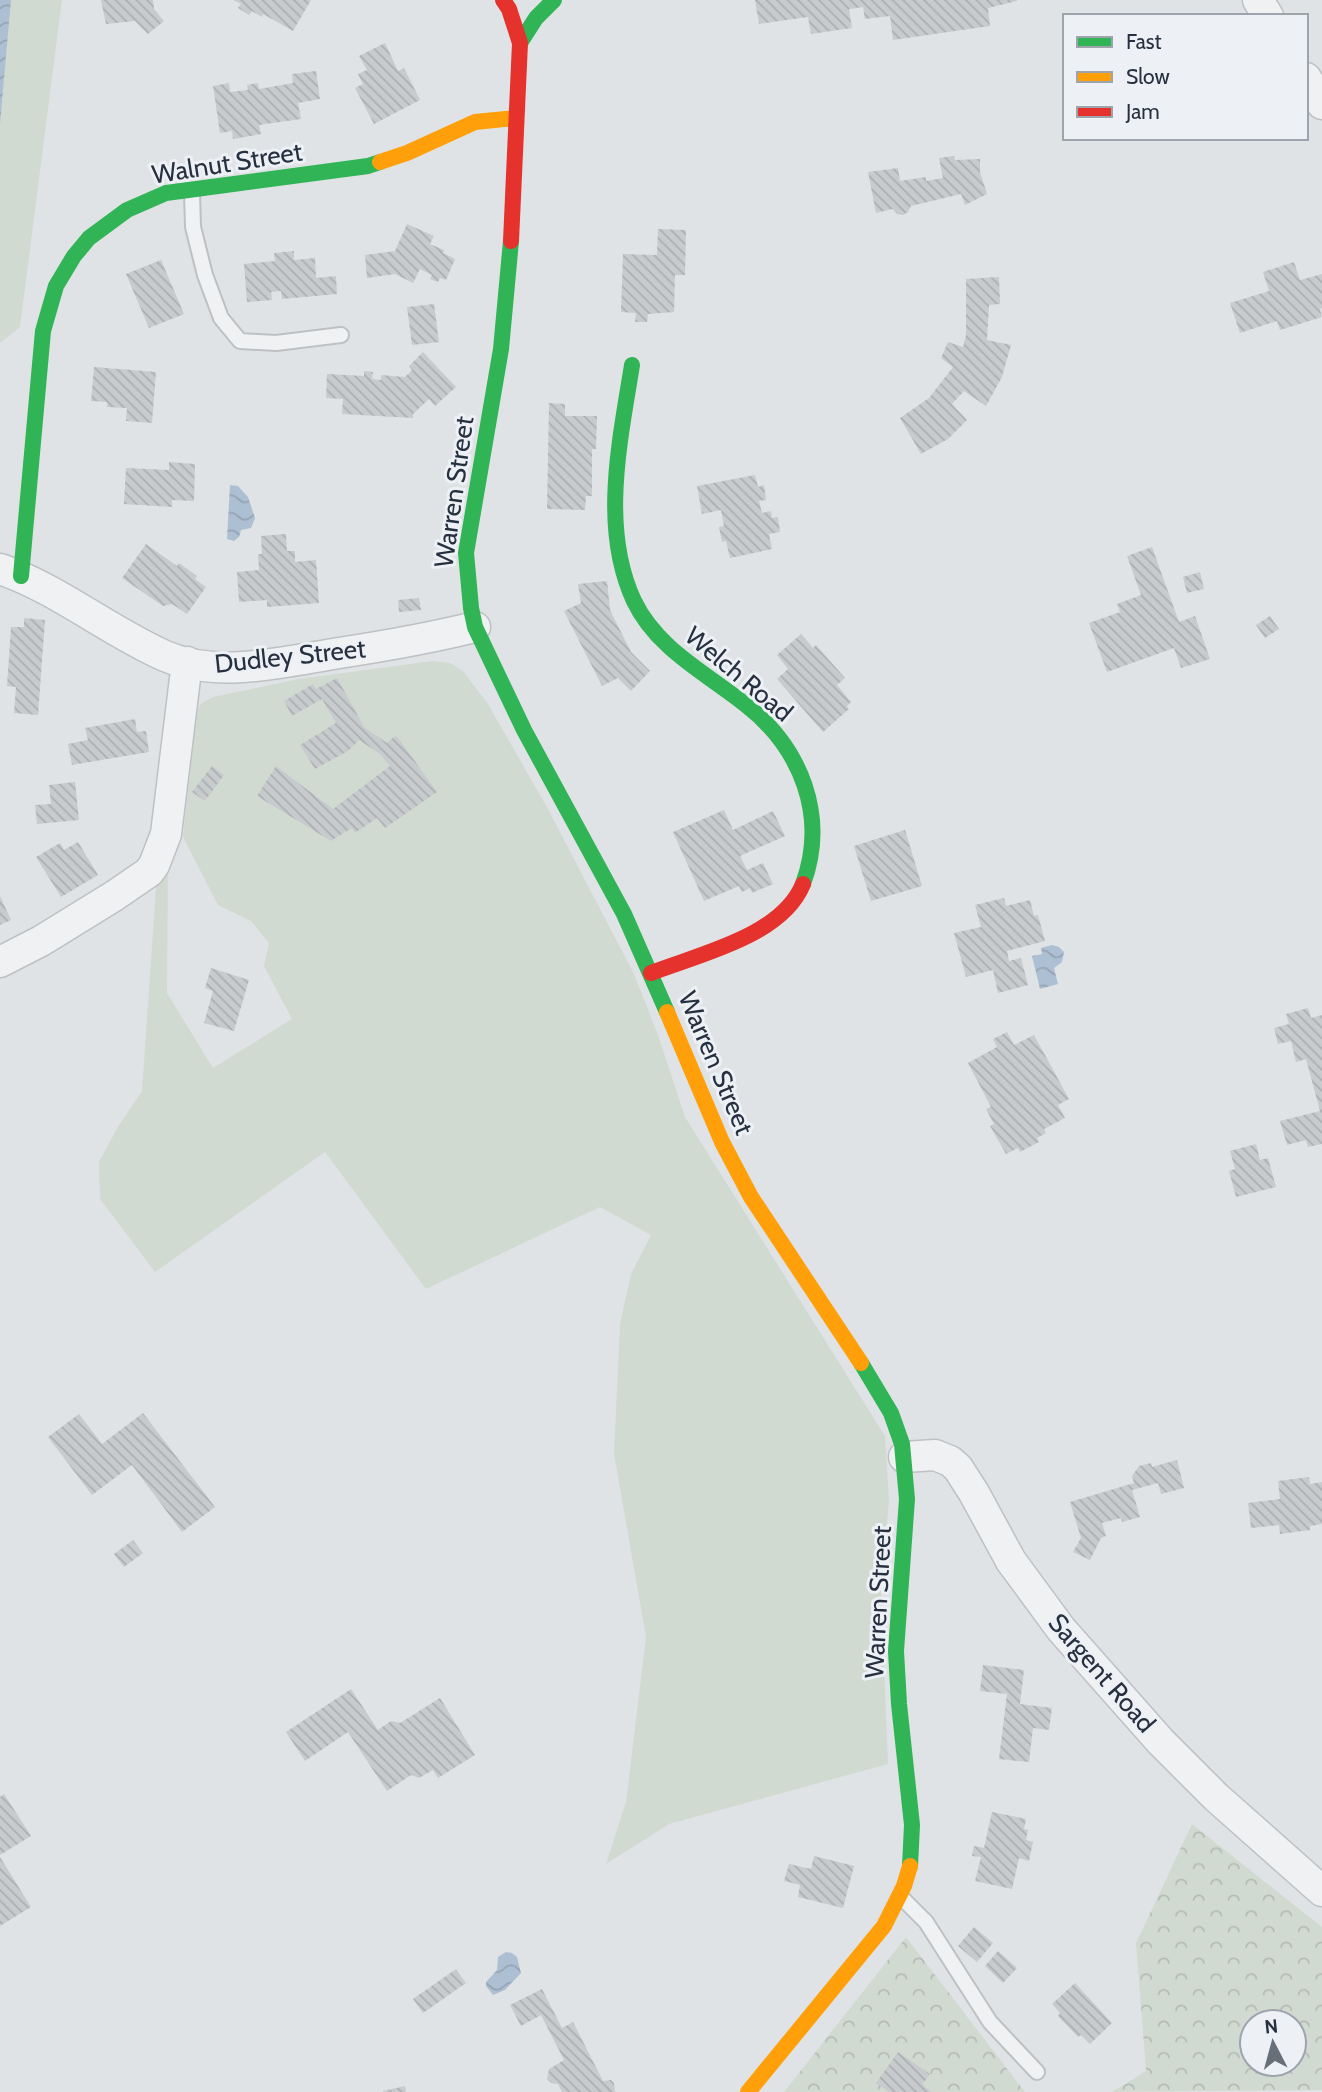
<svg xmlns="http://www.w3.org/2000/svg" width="1322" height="2092" viewBox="0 0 1322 2092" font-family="Cabin,sans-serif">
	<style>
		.green { fill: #d1dad1 }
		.forest { fill: url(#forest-crowns); fill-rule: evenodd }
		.water { fill: url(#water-waves) }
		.building { fill: url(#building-back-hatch) }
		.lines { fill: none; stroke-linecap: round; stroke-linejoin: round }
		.lane-casing { stroke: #bec1c4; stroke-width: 18 }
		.street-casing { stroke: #bec1c4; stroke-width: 33 }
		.lane { stroke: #f0f1f2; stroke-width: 14 }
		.street { stroke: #f0f1f2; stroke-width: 30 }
		.fast { stroke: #30b455; stroke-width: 16 }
		.slow { stroke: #ff9f0a; stroke-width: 16 }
		.jam { stroke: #e5322d; stroke-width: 16 }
		.labels { text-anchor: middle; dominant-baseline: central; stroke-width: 6; stroke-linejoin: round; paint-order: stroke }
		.street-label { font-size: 26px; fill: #26303f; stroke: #edf1f6 }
	</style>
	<defs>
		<pattern id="forest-crowns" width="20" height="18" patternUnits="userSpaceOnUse" patternTransform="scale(1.75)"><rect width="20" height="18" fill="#d1dad1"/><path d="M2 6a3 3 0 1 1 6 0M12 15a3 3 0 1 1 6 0" fill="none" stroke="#b3bbb4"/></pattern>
		<pattern id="water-waves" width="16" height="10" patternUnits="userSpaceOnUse" patternTransform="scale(1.75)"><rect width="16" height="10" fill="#adbfd2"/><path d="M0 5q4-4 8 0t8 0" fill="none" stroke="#95a4b5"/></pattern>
		<pattern id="building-back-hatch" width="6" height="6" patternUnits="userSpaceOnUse" patternTransform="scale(1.75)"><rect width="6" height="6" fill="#c8cbce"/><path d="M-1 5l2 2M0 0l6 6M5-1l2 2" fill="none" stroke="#acafb2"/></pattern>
	</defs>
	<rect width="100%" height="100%" fill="#e0e3e6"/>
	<!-- green -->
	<path class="green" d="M0,0H62L20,327L0,343Z
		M433,661L450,663L463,671L488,704L548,809L634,974L658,1035L685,1117L885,1436L889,1500L881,1592L888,1764L669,1824L606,1864L626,1802L646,1637L614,1454L620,1324L631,1274L651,1235L600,1207L426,1289L325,1152L155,1272L100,1199L99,1162L119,1125L142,1091L157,873L168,858L167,993L213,1068L292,1019L264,966L269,943L251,921L218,905L183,837L196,714L200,704L213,697L299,679Z"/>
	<!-- forest -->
	<path class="forest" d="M1192,1824L1322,1927V2090L1112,2092L1146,2071L1136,1943ZM1252,2022H1294V2064H1252Z
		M906,1937L1025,2092H784Z"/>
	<!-- water -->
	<path class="water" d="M0,0H11L0,124Z
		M230,485L238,486L248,497L255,518L251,528L241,530L239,537L234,541L227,539Z
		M1052,945L1059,947L1064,952L1062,962L1054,968L1058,984L1040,989L1032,956L1042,954L1041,948Z
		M506,1952L512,1953L517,1957L521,1973L505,1990L493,1995L486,1986V1982L497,1970L498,1957Z"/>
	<!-- building -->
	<path class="building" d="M101,0H153L154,9L164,21L148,34L135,21L106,24Z
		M233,0H311L293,31L263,14L262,17L252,11L249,15L238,8L241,4Z
		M755,0H1017V1L988,8L990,26L893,40L890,16L865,19L863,7L849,9L852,28L811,34L808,17L759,24Z
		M385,43L398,71L404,68L420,100L374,124L355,88L363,84L358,74L367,70L359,56Z
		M316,71L320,99L298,103L301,119L259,125L261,134L233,139L232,131L220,133L213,86L229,83L230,92L248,90L247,85L258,83L259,89L293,83L292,74Z
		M954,156L955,160L980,159V172L987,194L965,205L961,194L911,206L908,212L903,215L897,214L893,209L876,213L868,172L898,168L900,181L926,177V181L943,178L939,158Z
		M407,224L434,236L430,244L444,250L443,253L455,259L446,280L440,278L438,282L430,279L432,275L420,269L413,283L395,274L367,278L365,255L395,251Z
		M658,229L686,230L685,275H675L674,312L648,314L647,322H635L636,313L621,312L623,254L657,255Z
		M294,251V260L315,258L316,278L336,276L337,294L282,299L281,291L271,292L272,300L247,302L244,264L275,261L274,253Z
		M161,260L184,314L149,328L126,274Z
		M1294,262L1300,280L1322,274V308L1320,309L1322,317L1280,330L1277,321L1240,333L1230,303L1269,291L1263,272Z
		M999,277L1000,304L989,305L987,340L1011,345L1002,377L986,406L964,391L952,404L967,420L948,439L921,454L900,418L929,398L953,367L941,358L948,342L963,347L966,335V279Z
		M434,304L439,342L412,345L407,307Z
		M423,352L456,387L435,406L429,399L413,414V418L342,414L343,399L326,398L327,374L364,376V371L373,372L372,379L381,380V375L405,377L412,370L409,366Z
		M94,367L156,372L152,423L126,421L127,408L107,407V402L91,401Z
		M549,403L565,404V416H597L596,449H592V496H586L585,510L547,509Z
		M169,462L195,464L194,501L172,500V507L124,504L126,468L169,470Z
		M755,475L758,487L764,485L766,500L759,501L762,513L771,511L772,518L778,517L780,532L769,534L772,549L730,558L726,541L722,542L719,527L724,526L721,510L702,514L697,486Z
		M286,534L287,551H295V562L316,560L319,603L267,607V600L239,602L237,572L259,570L258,554H262L261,536Z
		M146,544L177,566L179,563L197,576L195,579L206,587L187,614L172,604L163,606L122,578Z
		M1152,547L1179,622L1195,616L1210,659L1181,668L1174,648L1107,672L1089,623L1120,612L1117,604L1141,595L1127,556Z
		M1200,572L1204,589L1187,593L1183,577Z
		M607,581L610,610L631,652L650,671L631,691L618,678L602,686L564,611L581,603L578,584Z
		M419,598L421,610L399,612L398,600Z
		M1270,616L1279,629L1265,638L1256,625Z
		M24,618L45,620L38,715L14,713L16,687L7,686L11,627H24Z
		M801,634L813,648L816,645L845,678L837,685L851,702L847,706L849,709L823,732L777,679L788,669L777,655Z
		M337,678L364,727L387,743L396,735L437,792L385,828L377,818L355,833L352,828L331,841L257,796L276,766L333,809L390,766L380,754L359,740L348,751L315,769L300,745L336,723L322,699L292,716L284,701L313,684L316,689Z
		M135,719L137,732L146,731L149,752L72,765L68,744L88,740L85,728Z
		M212,766L224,775L205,801L192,792Z
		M75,782L79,820L37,824L35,805L51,804L49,785Z
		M724,810L733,830L773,811L785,836L740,856L747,870L763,863L773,884L752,893L750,888L742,892L739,886L704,901L673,832Z
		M905,830L922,886L871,901L854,846Z
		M78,842L98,875L61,897L36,857L60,843L64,850Z
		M0,896L11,920L0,925Z
		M1004,898L1006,906L1030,900L1034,916L1038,915L1045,941L1007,951L1009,961L1021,958L1028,985L998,993L993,970L966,977L954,933L981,927L975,905Z
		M211,968L249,980L234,1031L204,1023L213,991L205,988Z
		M1308,1008L1311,1018L1322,1015V1144L1308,1147L1306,1140L1287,1145L1280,1121L1320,1111L1306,1059L1296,1062L1291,1041L1278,1044L1274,1028L1289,1024L1286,1014Z
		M1007,1032L1014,1045L1034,1035L1069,1099L1058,1105L1065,1118L1044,1129L1046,1133L1037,1138L1039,1142L1020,1152L1018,1148L1006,1154L990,1126L994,1124L986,1109L991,1107L968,1063L997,1047L993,1039Z
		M1256,1144L1260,1160L1268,1158L1276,1187L1236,1197L1229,1171L1235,1169L1230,1151Z
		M143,1413L215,1507L182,1532L132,1465L92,1495L48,1437L79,1414L102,1444Z
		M1177,1460L1184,1488L1161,1494L1158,1483L1132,1490L1140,1517L1122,1522L1121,1518L1102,1523L1106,1536L1101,1538L1090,1560L1073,1552L1081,1538L1070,1502L1134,1483L1132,1476L1139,1466L1151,1463L1152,1467Z
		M1309,1477L1310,1484L1322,1482V1524L1310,1526V1530L1280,1534L1279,1525L1251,1528L1248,1503L1280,1499L1278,1481Z
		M133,1540L143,1553L124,1567L114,1554Z
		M983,1665L1024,1670L1020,1704L1052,1708L1049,1730L1033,1728L1029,1762L999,1759L1007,1694L980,1691Z
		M351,1689L378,1730L391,1721L400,1723L440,1698L475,1755L438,1778L433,1770L419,1778L411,1775L387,1791L348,1732L305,1761L286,1732Z
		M4,1794L31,1836L0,1855V1797Z
		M992,1812L1026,1819L1024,1829L1028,1830L1026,1840L1033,1842L1029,1861L1019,1858L1012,1889L975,1881L981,1857L972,1856L974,1846L984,1848Z
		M814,1856L854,1866L843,1908L798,1897L800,1885L784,1881L789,1864L811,1869Z
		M0,1857L31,1907L0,1926Z
		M974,1927L993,1943L977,1962L958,1946Z
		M998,1951L1017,1968L1003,1983L985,1966Z
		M456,1969L466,1983L423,2013L413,1999Z
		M1075,1983L1112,2023L1090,2044L1081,2035L1078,2037L1058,2016L1060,2013L1052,2004Z
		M542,1989L562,2028L573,2022L603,2081L611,2080L614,2083L615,2092H562L558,2084L551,2083L547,2079L549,2069L564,2060L541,2015L521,2026L510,2005Z
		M898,2052L930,2074L922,2085L932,2092H889L876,2083Z
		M405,2086L406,2092H383V2091Z"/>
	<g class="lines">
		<!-- lane casing -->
		<g class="lane-casing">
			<path id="lane" d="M192,193L193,227L205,275L221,318L240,341L276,343L341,335
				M901,1897L926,1922L990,2022L1037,2072"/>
		</g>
		<!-- street casing -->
		<g class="street-casing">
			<path id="street" d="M1258,0L1268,16
				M1306,78L1322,104
				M0,569C59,589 108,631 165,656C219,679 283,662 339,653C385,646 430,638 475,627
				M0,962L41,941L114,896L149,872L154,865L166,834L187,662
				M904,1457L935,1455L950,1461L958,1468L974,1493L1011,1561L1061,1629L1161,1742L1216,1797L1322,1891"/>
		</g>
		<!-- lane -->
		<use href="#lane" class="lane"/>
		<!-- street -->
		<use href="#street" class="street"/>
		<!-- fast -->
		<path class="fast" d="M520,43L536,18L554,0
			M511,241L501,349L466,553L471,608L475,627L524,730L624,914L667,1012
			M632,365C620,441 600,528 634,601C657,649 706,673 746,705C801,748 828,816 803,884
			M21,576L43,331L56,286L74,256L89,238L127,210L166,193L368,166L380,162
			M861,1363L891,1413L902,1444L907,1499L896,1651L899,1704L912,1825L910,1866"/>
		<!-- slow -->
		<path class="slow" d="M380,162L407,153L475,122L516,118
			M667,1012L722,1142L751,1197L861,1363
			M748,2092L884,1926L904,1886L910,1866"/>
		<!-- jam -->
		<path class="jam" d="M503,0L509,9L520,43L511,241
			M651,973C700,954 782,936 803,884"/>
	</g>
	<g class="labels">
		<!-- street labels -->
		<g class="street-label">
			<text transform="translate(227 163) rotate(-9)">Walnut Street</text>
			<text transform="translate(454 492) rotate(-82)">Warren Street</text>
			<text transform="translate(290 656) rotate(-6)">Dudley Street</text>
			<text transform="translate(739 674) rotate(40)">Welch Road</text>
			<text transform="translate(716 1063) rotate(67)">Warren Street</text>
			<text transform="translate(878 1602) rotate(-87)">Warren Street</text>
			<text transform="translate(1102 1673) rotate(49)">Sargent Road</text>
		</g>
	</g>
	<!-- legend -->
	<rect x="1063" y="14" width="245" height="126" fill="#edf1f6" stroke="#9da4ad" stroke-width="2"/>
	<rect x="1077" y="37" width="35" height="10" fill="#30b455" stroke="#9da4ad" stroke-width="2"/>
	<text x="1126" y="49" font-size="21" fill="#26303f">Fast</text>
	<rect x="1077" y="72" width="35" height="10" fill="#ff9f0a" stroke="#9da4ad" stroke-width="2"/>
	<text x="1126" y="84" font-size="21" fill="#26303f">Slow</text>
	<rect x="1077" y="107" width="35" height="10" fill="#e5322d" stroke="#9da4ad" stroke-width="2"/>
	<text x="1126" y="119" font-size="21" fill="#26303f">Jam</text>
	<!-- north arrow -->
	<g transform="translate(1273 2043) rotate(354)"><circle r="33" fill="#edf1f6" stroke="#9da4ad" stroke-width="2"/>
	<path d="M0-5L12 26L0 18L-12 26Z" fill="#676f79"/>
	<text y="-10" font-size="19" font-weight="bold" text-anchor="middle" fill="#26303f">N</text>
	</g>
</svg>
